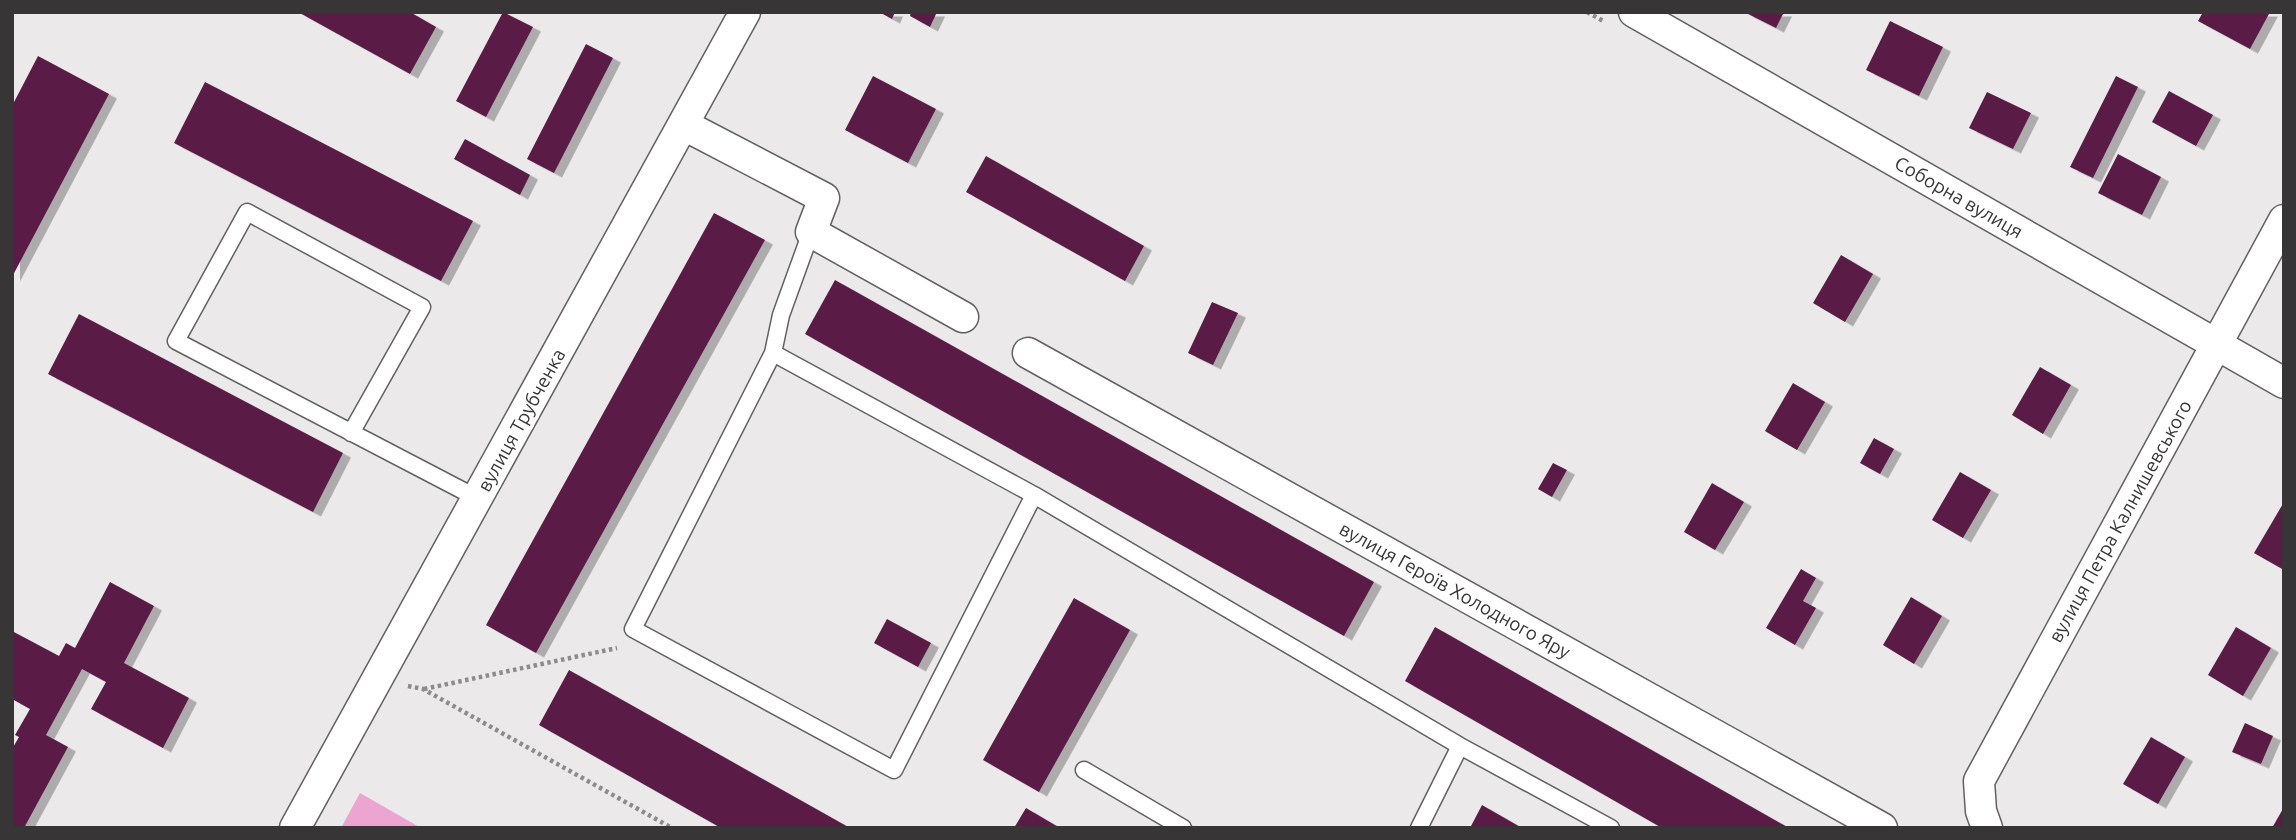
<svg xmlns="http://www.w3.org/2000/svg" width="2296" height="840" viewBox="0 0 2296 840" font-family="Ubuntu,sans-serif">
	<style>
		.green { fill: #eba5d0 }
		.building { fill: #5a1f47; filter: url(#shadow) }
		.lines { fill: none; stroke-linecap: round; stroke-linejoin: round }
		.service-casing { stroke: #636062; stroke-width: 19 }
		.minor-casing { stroke: #636062; stroke-width: 33 }
		.path { stroke: #8d8b8c; stroke-width: 4.5; stroke-dasharray: 3.5 3.5; stroke-linecap: butt }
		.service { stroke: #fff; stroke-width: 16 }
		.minor { stroke: #fff; stroke-width: 30 }
		.labels { text-anchor: middle; dominant-baseline: central; stroke-width: 7; stroke-linejoin: round; paint-order: stroke }
		.street-label { font-size: 19px; fill: #373536; stroke: #fff }
	</style>
	<defs>
		<filter id="shadow"><feDropShadow dx="8" dy="4.5" stdDeviation="0" flood-color="#0004"/></filter>
	</defs>
	<rect width="100%" height="100%" fill="#ece9eb"/>
	<!-- green -->
	<path class="green" d="M360,793L421,828H341Z"/>
	<!-- building -->
	<path class="building" d="M298,12H410L436,27L410,74Z
		M503,12L533,27L486,117L456,101Z
		M879,12H895L892,19Z
		M911,12H937L930,27L910,16Z
		M1744,12H1784L1776,28Z
		M2203,12H2270L2250,49L2198,21Z
		M1890,21L1943,47L1919,96L1866,70Z
		M586,44L613,58L554,173L527,159Z
		M38,56L109,94L12,277V106Z
		M873,76L936,109L908,163L845,130Z
		M2116,76L2138,87L2093,178L2070,167Z
		M205,82L473,221L441,281L174,143Z
		M2169,91L2213,115L2196,146L2152,122Z
		M1987,92L2031,113L2013,149L1969,128Z
		M465,139L530,175L520,195L454,159Z
		M2118,154L2161,177L2142,215L2098,193Z
		M986,156L1144,246L1125,281L966,192Z
		M714,213L765,240L536,653L486,625Z
		M1841,255L1873,274L1845,322L1813,303Z
		M835,280L1374,582L1344,636L805,334Z
		M1212,302L1238,313L1213,365L1188,353Z
		M79,314L343,453L313,512L48,374Z
		M2040,367L2071,385L2043,434L2012,415Z
		M1793,383L1825,402L1797,450L1765,431Z
		M1874,438L1894,449L1880,474L1860,463Z
		M1553,463L1567,470L1552,497L1538,489Z
		M1960,472L1991,490L1963,538L1932,520Z
		M1712,483L1744,502L1715,550L1684,532Z
		M2284,502V570L2254,553Z
		M1801,569L1816,578L1803,601L1816,608L1795,645L1766,628Z
		M110,582L154,606L124,663L189,698L163,748L91,709L106,682L82,669L46,735L68,747L24,828H12V749L19,737L15,735L30,709L12,699V631L59,656L66,643L75,648Z
		M1911,597L1942,616L1914,664L1883,645Z
		M1074,598L1130,630L1039,792L983,760Z
		M887,619L931,643L918,667L874,643Z
		M1435,627L1789,828H1662L1405,681Z
		M2236,627L2271,648L2243,696L2208,675Z
		M569,670L850,828H721L539,725Z
		M2245,723L2273,736L2261,764L2232,752Z
		M2151,737L2185,757L2158,804L2123,784Z
		M1482,805L1522,828H1470Z
		M2284,807V828H2272Z
		M1026,808L1060,828H1014Z"/>
	<g class="lines">
		<!-- service casing -->
		<g class="service-casing">
			<path id="service" d="M811,232L781,315L773,353L1034,495L1460,746L1611,828
				M773,353L633,629L894,770L1034,495
				M351,433L422,307L247,212L176,341L477,498
				M1084,770L1183,828
				M1419,828L1460,746"/>
		</g>
		<!-- minor casing -->
		<g class="minor-casing">
			<path id="minor" d="M1634,12L2284,383
				M684,125L824,198L811,232L963,317
				M1028,353L1882,828
				M295,828L745,12
				M1987,828L1981,811L1979,781L2284,220"/>
		</g>
		<!-- path -->
		<path class="path" d="M1587,12L1605,22
			M408,686L423,689L672,828
			M424,689L617,648"/>
		<!-- service -->
		<use href="#service" class="service"/>
		<!-- minor -->
		<use href="#minor" class="minor"/>
	</g>
	<g class="labels">
		<!-- street labels -->
		<g class="street-label">
			<text transform="translate(1959 197) rotate(30)">Соборна вулиця</text>
			<text transform="translate(521 420) rotate(-61)">вулиця Трубченка</text>
			<text transform="translate(2120 521) rotate(-61)">вулиця Петра Калнишевського</text>
			<text transform="translate(1455 590) rotate(29)">вулиця Героїв Холодного Яру</text>
		</g>
	</g>
	<!-- border -->
	<rect width="2296" height="840" fill="none" stroke="#373536" stroke-width="28"/>
</svg>
